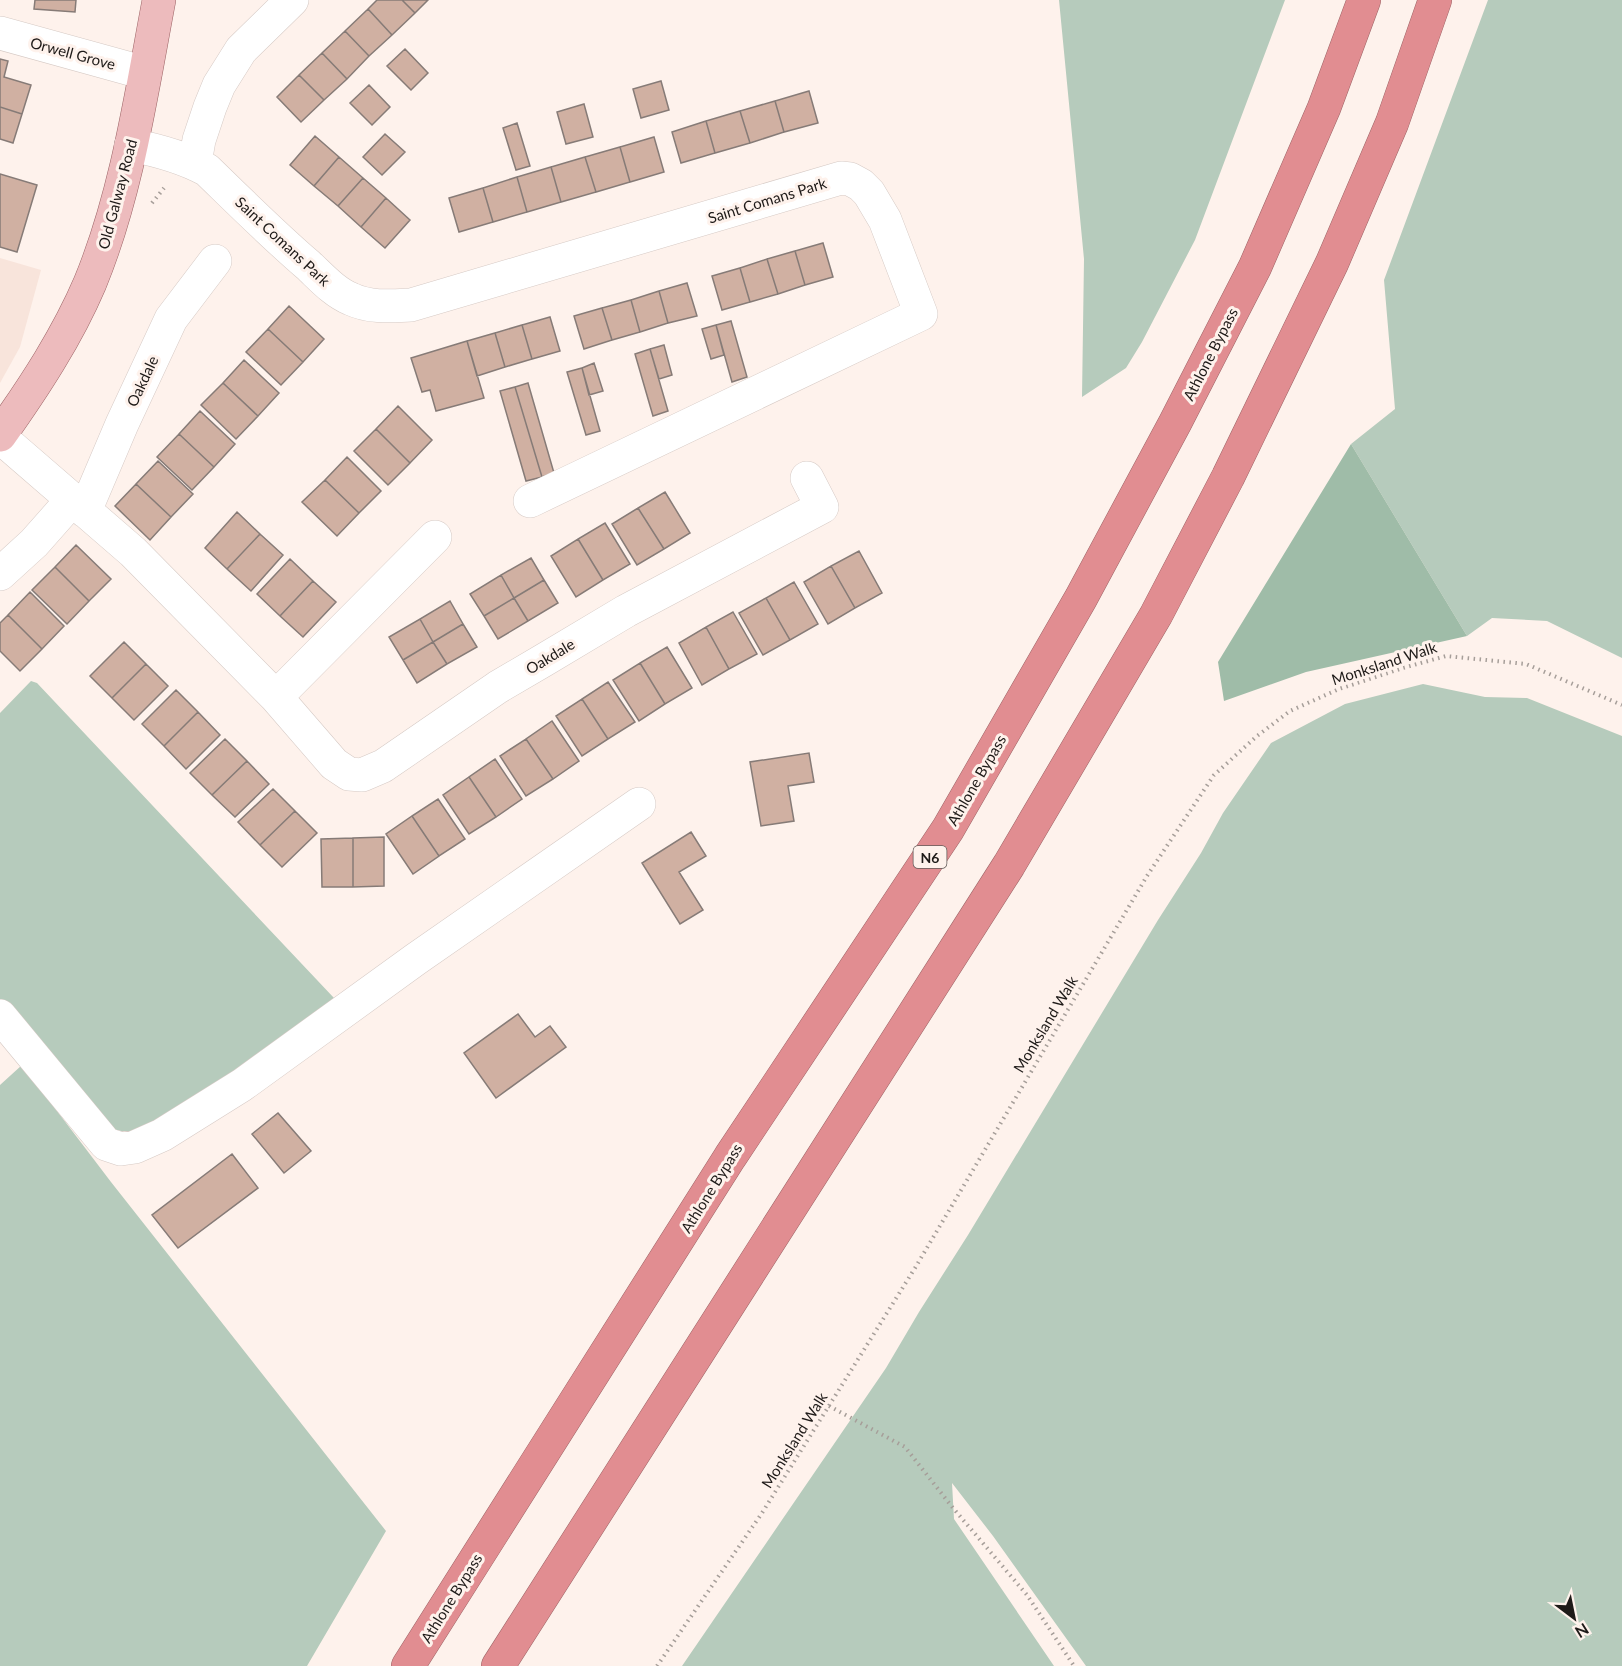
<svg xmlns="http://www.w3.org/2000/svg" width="1622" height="1666" viewBox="0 0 1622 1666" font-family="Lato,sans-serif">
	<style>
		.built { fill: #f8e4db }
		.green { fill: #b6cbbc }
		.forest { fill: #9fbca8 }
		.building { fill: #d0b0a2; stroke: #867b77; stroke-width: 1.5 }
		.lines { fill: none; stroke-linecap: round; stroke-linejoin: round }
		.minor-casing { stroke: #d6cac5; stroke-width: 34 }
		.major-casing { stroke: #9d6567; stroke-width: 34 }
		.highway-casing { stroke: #9d6567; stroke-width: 34 }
		.path { stroke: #a69e99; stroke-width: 4; stroke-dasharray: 1.5 4.5; stroke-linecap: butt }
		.minor { stroke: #fff; stroke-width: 33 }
		.major { stroke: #edbbbd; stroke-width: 33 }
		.highway { stroke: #e18d91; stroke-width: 33 }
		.labels { text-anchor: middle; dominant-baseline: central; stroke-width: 6; stroke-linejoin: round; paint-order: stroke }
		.shield { fill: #fef2ec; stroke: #615b58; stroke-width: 1.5 }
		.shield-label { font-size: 14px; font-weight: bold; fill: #1e1a18 }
		.street-label { font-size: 15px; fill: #1e1a18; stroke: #fef2ec }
	</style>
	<rect width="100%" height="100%" fill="#fef2ec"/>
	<!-- built -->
	<path class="built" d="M0,258L41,270L20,347L0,383Z"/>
	<!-- green -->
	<path class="green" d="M1059,0H1285L1195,240L1142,342L1126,368L1082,397L1084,259Z
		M1488,0H1622V658L1547,621L1492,618L1467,636L1351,444L1395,409L1384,280Z
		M31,681L37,683L334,998L266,1053L139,1131H121L102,1126L0,1001V713Z
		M1423,684L1485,697L1527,698L1622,736V1666H1086L993,1536L952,1483L954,1519L1054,1666H682L886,1368L919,1312L968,1235L1158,920L1201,853L1223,813L1271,743L1345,704Z
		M22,1065L111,1182L386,1531L307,1666H0V1085Z"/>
	<!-- forest -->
	<path class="forest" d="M1351,444L1467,636L1306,672L1224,701L1218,662Z"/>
	<!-- building -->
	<path class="building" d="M35,0H76L75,12L34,9Z
		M377,0H402L415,13L392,35L368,9Z
		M402,0H428L415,13Z
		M368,9L392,35L369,56L345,31Z
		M345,31L369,56L347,79L322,53Z
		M405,49L428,73L411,90L387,66Z
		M322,53L347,79L324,100L299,75Z
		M0,59L8,61L4,77L31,85L22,114L0,107Z
		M299,75L324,100L301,122L277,97Z
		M661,81L669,110L641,118L633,89Z
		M369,85L390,107L372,125L350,103Z
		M809,91L818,123L784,132L775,101Z
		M775,101L784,132L750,143L740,111Z
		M584,104L593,137L566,144L557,112Z
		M0,107L22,114L13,143L0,139Z
		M740,111L750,143L715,153L706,121Z
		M706,121L715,153L681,163L672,132Z
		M517,123L530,166L516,170L503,128Z
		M385,134L405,152L382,175L363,157Z
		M315,136L339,157L314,186L290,165Z
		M654,137L664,172L630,182L620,147Z
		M620,147L630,182L596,192L585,157Z
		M339,157L363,178L338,206L314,186Z
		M585,157L596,192L561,202L551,167Z
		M551,167L561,202L527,212L517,177Z
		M0,174L37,185L17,252L0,247Z
		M517,177L527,212L493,222L483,188Z
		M363,178L386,198L361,227L338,206Z
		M483,188L493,222L459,232L449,198Z
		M386,198L410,220L385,248L361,227Z
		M823,243L833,277L805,285L795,251Z
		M795,251L805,285L778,294L767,259Z
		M767,259L778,294L750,302L740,268Z
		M740,268L750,302L722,310L712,276Z
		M687,283L697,316L668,323L659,291Z
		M659,291L668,323L640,332L631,300Z
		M631,300L640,332L612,340L602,308Z
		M289,306L324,339L303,362L268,329Z
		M602,308L612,340L584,349L574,316Z
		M550,317L560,351L532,359L522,325Z
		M731,321L747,377L732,382L716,325Z
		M522,325L532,359L505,367L495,333Z
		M716,325L724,355L711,359L702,329Z
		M268,329L303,362L281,385L246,352Z
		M495,333L505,367L477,376L467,341Z
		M467,341L484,398L436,411L430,390L422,392L411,358Z
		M664,345L672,375L659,379L650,349Z
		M650,349L668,411L653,416L635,354Z
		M244,360L279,393L258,416L223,383Z
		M594,363L603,391L589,395L582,368Z
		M582,368L600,431L586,435L567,372Z
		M223,383L258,416L236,439L201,405Z
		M528,383L554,473L542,477L515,387Z
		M515,387L542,477L526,481L500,391Z
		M398,406L432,440L410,463L376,429Z
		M200,411L235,444L214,467L179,434Z
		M376,429L410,463L388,485L354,451Z
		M179,434L214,467L192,490L157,457Z
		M347,457L381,491L359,513L325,480Z
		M158,461L193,494L171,517L136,484Z
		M325,480L359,513L337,536L302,502Z
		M136,484L171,517L150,540L115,506Z
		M665,492L690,533L664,549L638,508Z
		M638,508L664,549L637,565L612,524Z
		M237,512L260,534L227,569L205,548Z
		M605,523L630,564L603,580L578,539Z
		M260,534L283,555L251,591L227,569Z
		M578,539L603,580L576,597L551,556Z
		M76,545L111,579L89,601L55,567Z
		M859,551L882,593L855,608L831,566Z
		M531,558L544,580L514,598L501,575Z
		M290,559L313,581L280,616L257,594Z
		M831,566L855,608L828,624L804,582Z
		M55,567L89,601L67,624L32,590Z
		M501,575L514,598L484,616L470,594Z
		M544,580L558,603L528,621L514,598Z
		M313,581L336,602L303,637L280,616Z
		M794,582L818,624L790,640L766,598Z
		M30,592L64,626L42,649L8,615Z
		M514,598L528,621L498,639L484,616Z
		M766,598L790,640L763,655L739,613Z
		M450,601L463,624L433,642L420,619Z
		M733,612L757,654L729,669L706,627Z
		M8,615L42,649L20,671L0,651V623Z
		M420,619L433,642L403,660L389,637Z
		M463,624L477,647L447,664L433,642Z
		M706,627L729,669L702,685L679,643Z
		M124,642L146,664L112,698L90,676Z
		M433,642L447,664L417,683L403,660Z
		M667,647L692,688L665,704L640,663Z
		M640,663L665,704L639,721L613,680Z
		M146,664L168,686L134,720L112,698Z
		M608,682L635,722L608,739L582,699Z
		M176,690L198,712L164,746L142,724Z
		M582,699L608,739L582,756L556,716Z
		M198,712L220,735L186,769L164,746Z
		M552,721L579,761L553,779L526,739Z
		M225,739L247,761L212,795L190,773Z
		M526,739L553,779L526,796L500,756Z
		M809,753L814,782L788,786L794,821L761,826L750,762Z
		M495,759L522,799L496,817L469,777Z
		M247,761L269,784L235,817L212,795Z
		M469,777L496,817L469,834L443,795Z
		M273,789L295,811L260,845L238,822Z
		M438,799L465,839L439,856L412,816Z
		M295,811L317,833L282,867L260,845Z
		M412,816L439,856L413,874L386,834Z
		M691,832L706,856L679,872L703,910L680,924L642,863Z
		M384,837V886L353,887V838Z
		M353,838V887H322L321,839Z
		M518,1014L535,1037L550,1026L566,1047L496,1098L464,1053Z
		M278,1113L311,1151L284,1173L252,1134Z
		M232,1154L258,1188L178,1248L152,1215Z"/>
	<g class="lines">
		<!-- minor casing -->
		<g class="minor-casing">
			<path id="minor" d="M0,33L145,73
				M131,145C157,150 183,157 207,170C240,202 273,235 308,265C321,277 334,292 351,299C370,308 391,306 411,305L841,178L850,179L861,185L869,193L885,220L921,314L530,501
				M195,163L199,140L210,107L219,85L241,50L292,0
				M0,437L133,552L276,697L334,764L349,774L362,775L383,766L498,687L544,660L626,611L822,507L807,478
				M85,511L122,424L171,319L215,261
				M0,574L34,543L72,500
				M276,697L435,537
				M0,1016L106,1144L121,1149L135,1147L162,1135L242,1085L416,959L639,804"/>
		</g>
		<!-- major casing -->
		<g class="major-casing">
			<path id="major" d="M0,435C34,387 67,337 90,283C127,193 141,95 159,0"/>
		</g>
		<!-- highway casing -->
		<g class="highway-casing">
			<path id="highway" d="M408,1666L730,1157L948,829L1081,598L1175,423L1255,267L1324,108L1364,0
				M498,1666L1009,865L1156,615L1228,477L1332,263L1392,123L1435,0"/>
		</g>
		<!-- path -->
		<path class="path" d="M152,203L164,188
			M829,1406L905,1447L953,1508L1027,1595L1074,1666
			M657,1666L762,1513L915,1268L1147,876L1214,775L1257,736L1290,711L1339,689L1403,668L1446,656L1526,664L1622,705"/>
		<!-- minor -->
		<use href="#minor" class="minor"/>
		<!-- major -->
		<use href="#major" class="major"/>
		<!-- highway -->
		<use href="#highway" class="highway"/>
	</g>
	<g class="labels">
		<!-- shield labels -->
		<rect class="shield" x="913.5" y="846" width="33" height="22" rx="4.5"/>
		<g class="shield-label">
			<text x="930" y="857">N6</text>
		</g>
		<!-- street labels -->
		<g class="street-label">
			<text transform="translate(73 53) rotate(15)">Orwell Grove</text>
			<text transform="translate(117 194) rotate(-75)">Old Galway Road</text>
			<text transform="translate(767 200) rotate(-17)">Saint Comans Park</text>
			<text transform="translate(283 241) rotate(43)">Saint Comans Park</text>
			<text transform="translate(1210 354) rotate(-63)">Athlone Bypass</text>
			<text transform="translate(142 381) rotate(-65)">Oakdale</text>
			<text transform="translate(550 656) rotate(-31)">Oakdale</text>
			<text transform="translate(1384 663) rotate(-18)">Monksland Walk</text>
			<text transform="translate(976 780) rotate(-60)">Athlone Bypass</text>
			<text transform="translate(1045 1024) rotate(-59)">Monksland Walk</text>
			<text transform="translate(711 1188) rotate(-58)">Athlone Bypass</text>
			<text transform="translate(794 1440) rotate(-58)">Monksland Walk</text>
			<text transform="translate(451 1598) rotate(-58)">Athlone Bypass</text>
		</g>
	</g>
	<!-- north arrow -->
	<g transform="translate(1574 1618) rotate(148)" stroke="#fef2ec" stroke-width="4.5" paint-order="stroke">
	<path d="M0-4.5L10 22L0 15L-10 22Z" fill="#1e1a18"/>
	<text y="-9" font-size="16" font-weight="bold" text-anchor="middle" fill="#1e1a18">N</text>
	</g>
</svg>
